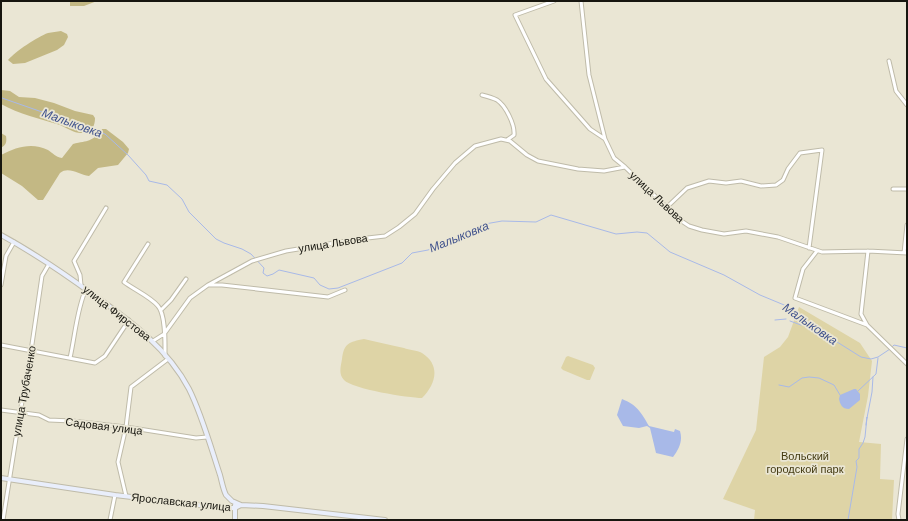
<svg xmlns="http://www.w3.org/2000/svg" width="908" height="521" viewBox="0 0 908 521" font-family="Arial,sans-serif">
	<style>
		.green { fill: #ded4a6 }
		.forest { fill: #c3b884 }
		.water { fill: #a8b9e8 }
		.lines { fill: none; stroke-linecap: round; stroke-linejoin: round }
		.stream { stroke: #a8b9e8; stroke-width: 1 }
		.street-casing { stroke: #bfbba9; stroke-width: 5 }
		.secondary-casing { stroke: #bfbba9; stroke-width: 6 }
		.street { stroke: #fff; stroke-width: 3 }
		.secondary { stroke: #e9eefb; stroke-width: 4 }
		.labels { text-anchor: middle; dominant-baseline: central; stroke-width: 3.5; stroke-linejoin: round; paint-order: stroke }
		.street-label { font-size: 11px; fill: #17160f; stroke: #eae6d4 }
		.park-label { font-size: 11px; fill: #443b12; stroke: #eae6d4 }
		.water-label { font-size: 12px; font-style: italic; fill: #40528d; stroke: #eae6d4 }
	</style>
	<rect width="100%" height="100%" fill="#eae6d4"/>
	<!-- green -->
	<path class="green" d="M799,307L860,343L872,361L868,396L859,442L881,444L880,479L894,480L892,520H754L755,510L723,499L756,430L764,357L780,347L788,337Z
		M364,339C377,342 390,345 404,348C409,350 417,350 422,353C441,365 436,384 422,398C409,398 352,389 344,380C338,374 341,366 342,359C344,343 349,342 364,339Z
		M568,356L593,365L595,368L590,380H587L563,370L561,368L566,357Z"/>
	<!-- forest -->
	<path class="forest" d="M70,1H97L84,6H70Z
		M61,31L67,34L68,37L64,45L57,50L25,63L13,64L8,60C16,51 37,37 48,33C52,32 57,32 61,31Z
		M1,90L10,91L19,97L35,98L54,103L75,111L93,115L95,118C95,126 92,132 83,133C75,134 67,128 60,125C40,119 19,114 1,104Z
		M102,129H106L123,142L129,149L128,153L118,165L98,168L89,176C79,175 69,166 60,173L43,200H38L22,186L1,173V155C16,147 32,142 48,150C53,153 55,157 62,158L73,144C89,140 91,143 102,129Z
		M1,133L6,136C7,142 6,145 1,148Z"/>
	<!-- water -->
	<path class="water" d="M854,389H856L860,394V400L849,409C842,409 840,404 839,399L840,395Z
		M622,399C637,405 641,412 649,426L674,432L675,429L680,431C683,441 679,449 673,457L656,453L650,428L647,426L639,428L623,426L617,415Z"/>
	<g class="lines">
		<!-- stream -->
		<path class="stream" d="M2,98L105,134L128,155L146,175L149,181L167,185L182,199L189,212L216,239L224,243L242,249L251,254L264,268L263,273L267,276L273,274L279,270L314,278L320,285L329,289L338,288L402,263L412,253L428,250L452,241L471,233L485,224L502,221L536,222L551,215L616,234L637,232L647,233L670,252L724,275L760,295L789,307L801,315L818,330L861,357L871,359L878,357L890,349
			M775,320L786,319
			M790,321L801,325L810,323
			M892,347L894,345L907,348
			M779,385L789,387L802,378L809,377L819,378L834,385L840,395
			M858,391L876,374L878,358
			M867,418L872,392L873,377
			M848,520L857,467L856,461L859,458V449L863,443L865,437L867,417L866,425"/>
		<!-- street casing -->
		<g class="street-casing">
			<path id="street" d="M554,1L515,15L546,79L590,129L605,139
				M581,1L589,75L605,139L614,158L625,167
				M889,61L896,91L907,105
				M482,95C486,96 493,98 497,100C506,106 515,125 514,135L507,140
				M893,189H907
				M667,207L687,188L709,181L726,183L741,181L761,186L776,185L783,180L788,169L800,153L822,150L809,248
				M148,244L124,282C133,289 151,297 158,306C166,315 165,343 165,356
				M817,251L803,269L795,298L867,325
				M868,251L861,314L867,325L907,364
				M904,253L907,225
				M1,285L6,256L14,242
				M81,285L80,275L74,261L106,208
				M209,285H222L328,297L345,290
				M161,310L171,300L186,279
				M153,341L164,334L190,298L208,285L252,261L286,251L359,239L385,236L399,227L415,214L433,189L455,163L475,146L501,139L510,141L527,155L538,161L578,169L604,171L625,167L680,220L689,226L702,230L724,234L746,231L778,237L822,252L868,251L907,253
				M1,345L95,363L105,356L129,320
				M70,358C75,336 77,308 86,289
				M1,410L39,415L49,420L72,421L126,427L196,438L207,437
				M126,496L118,462L126,427L131,387L168,359
				M3,520L20,413L31,351L42,276L49,264
				M110,520L115,495
				M899,520L898,514L907,439"/>
		</g>
		<!-- secondary casing -->
		<g class="secondary-casing">
			<path id="secondary" d="M1,235C34,253 65,274 95,296C132,322 168,349 189,389C202,415 211,448 220,475C222,482 223,489 226,495L232,501L241,505
				M1,478L115,495L223,508H235L241,505L263,506L385,520
				M235,520V505"/>
		</g>
		<!-- street -->
		<use href="#street" class="street"/>
		<!-- secondary -->
		<use href="#secondary" class="secondary"/>
	</g>
	<g class="labels">
		<!-- street labels -->
		<g class="street-label">
			<text transform="translate(657 197) rotate(43)">улица Львова</text>
			<text transform="translate(333 243) rotate(-9)">улица Львова</text>
			<text transform="translate(117 313) rotate(38)">улица Фирстова</text>
			<text transform="translate(24 391) rotate(-80)">улица Трубаченко</text>
			<text transform="translate(104 426) rotate(7)">Садовая улица</text>
			<text transform="translate(181 502) rotate(6)">Ярославская улица</text>
		</g>
		<!-- park labels -->
		<g class="park-label">
			<text x="805" y="456">Вольский<tspan x="805" dy="13">городской парк</tspan></text>
		</g>
		<!-- water labels -->
		<g class="water-label">
			<text transform="translate(72 123) rotate(20)">Малыковка</text>
			<text transform="translate(459 237) rotate(-22)">Малыковка</text>
			<text transform="translate(810 324) rotate(35)">Малыковка</text>
		</g>
	</g>
	<!-- border -->
	<rect width="908" height="521" fill="none" stroke="#17160f" stroke-width="4"/>
</svg>
